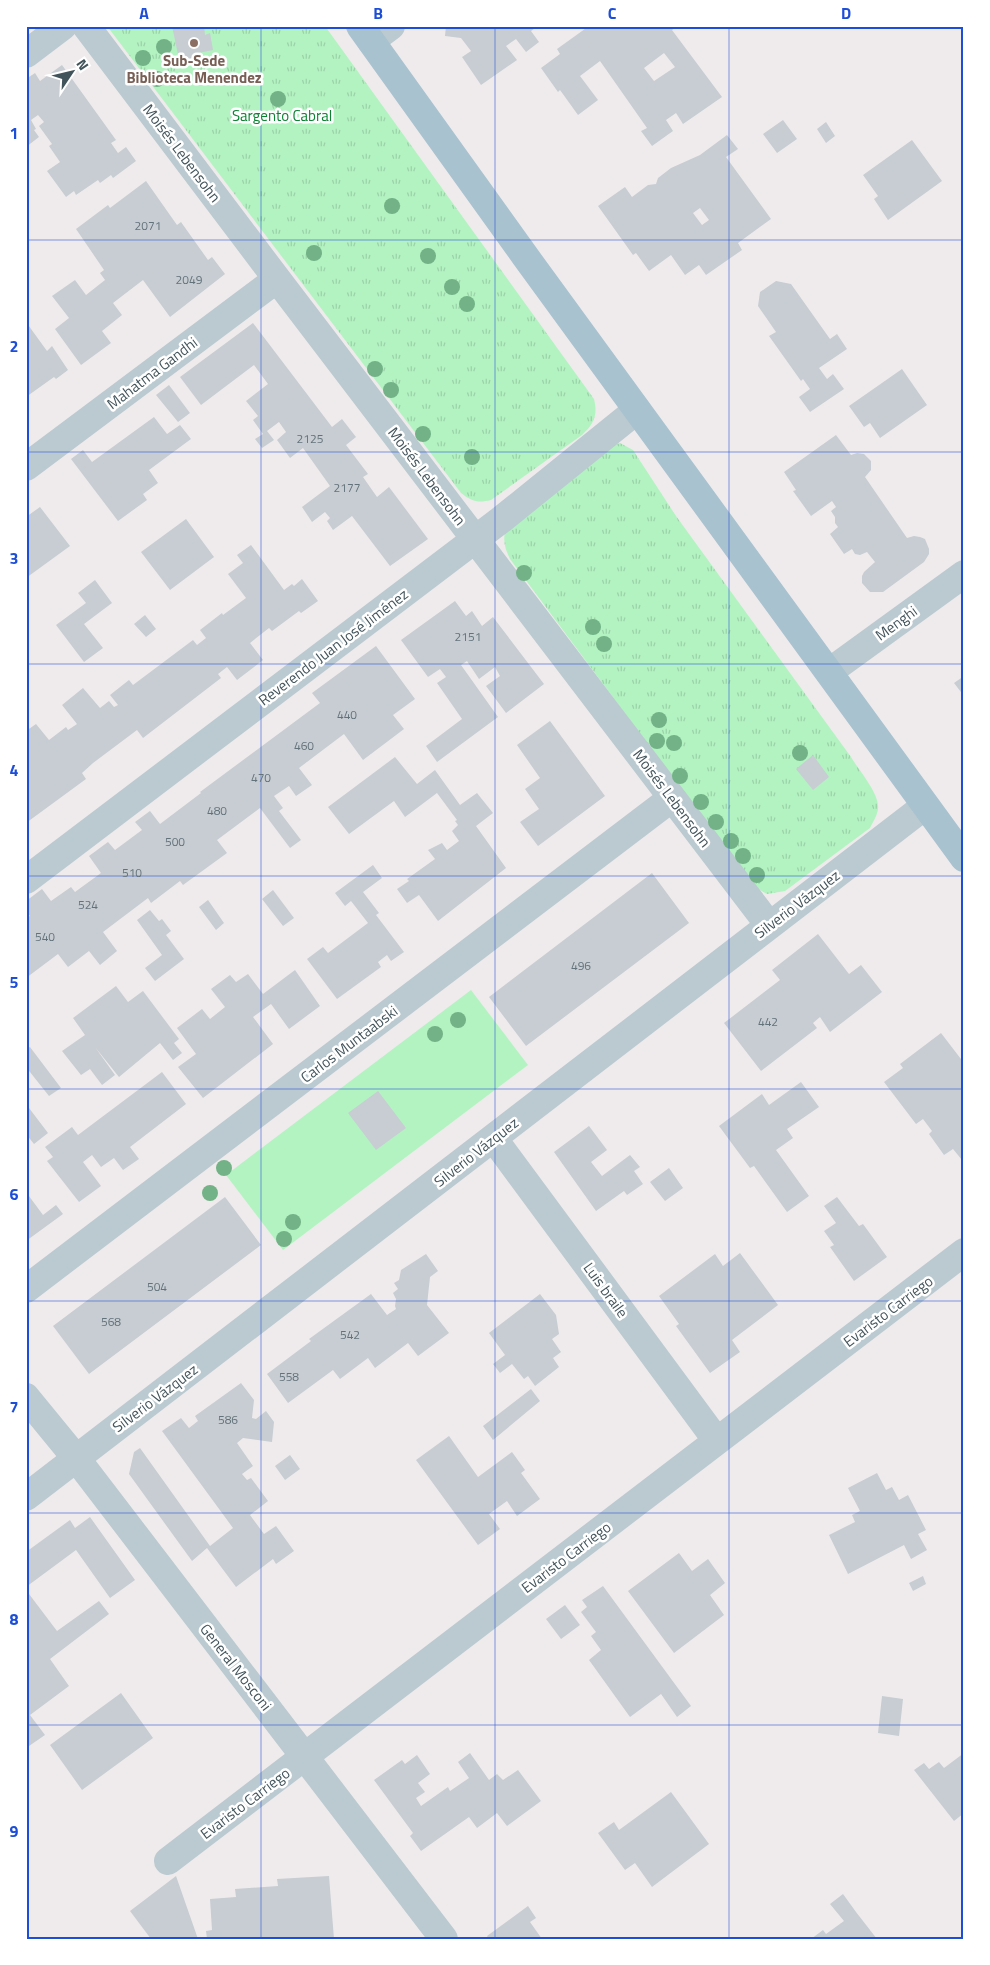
<svg xmlns="http://www.w3.org/2000/svg" width="990" height="1965" viewBox="0 0 990 1965" font-family="'Titillium Web',sans-serif">
	<style>
		.green { fill: #b3f3c1 }
		.park { fill: url(#park-tufts) }
		.building { fill: #c7cdd2; fill-rule: evenodd }
		.lines { fill: none; stroke-linecap: round; stroke-linejoin: round }
		.street { stroke: #bacad0; stroke-width: 28 }
		.primary { stroke: #a8c2cf; stroke-width: 28 }
		.tree { fill: #72b286 }
		.grid { fill: none; stroke: #1d4ed8; stroke-width: 1; stroke-opacity: 0.55 }
		.education-dot { fill: #8d6e63; stroke: #fff; stroke-width: 2 }
		.labels { text-anchor: middle; dominant-baseline: central; stroke-width: 5; stroke-linejoin: round; paint-order: stroke }
		.number-label { font-size: 12px; fill: #637279 }
		.education-label { font-size: 15px; font-weight: bold; fill: #785e54; stroke: #fff }
		.park-label { font-size: 15px; fill: #0c8333; stroke: #fff }
		.street-label { font-size: 15px; fill: #42545b; stroke: #fff }
		.neatline { fill: none; stroke: #1d4ed8; stroke-width: 2 }
		.grid-label { font-size: 16px; text-anchor: middle; font-weight: bold; fill: #1d4ed8 }
	</style>
	<defs>
		<pattern id="park-tufts" width="24" height="20" patternUnits="userSpaceOnUse" patternTransform="scale(1.25)"><rect width="24" height="20" fill="#b3f3c1"/><path d="M3 7l-1-3M5 7V3M7 7l1-3M15 17l-1-3M17 17v-4M19 17l1-3" fill="none" stroke="#9bd2a8"/></pattern>
	</defs>
	<rect width="100%" height="100%" fill="#efebec"/>
	<!-- green -->
	<path class="green" d="M471,990L528,1065L283,1250L226,1175Z"/>
	<!-- park -->
	<path class="park" d="M107,26H325L594,399C598,415 594,424 582,435L491,500C479,503 472,502 461,493Z
		M620,443L633,450L676,516L851,757C858,769 878,792 878,806C879,813 873,822 870,828L785,891L767,894L758,889L749,880L510,559C505,549 503,542 505,531L614,445Z"/>
	<!-- building -->
	<path class="building" d="M172,26H204L205,35L210,33L213,50L198,53L200,60L180,64Z
		M446,26H538L531,31L539,42L526,52L516,39L506,46L517,60L481,85L462,57L471,51L461,38L445,36Z
		M589,26H677L672,30L722,97L683,124L676,113L666,120L673,131L652,146L641,131L647,128L600,61L580,76L598,100L578,115L560,90L558,92L541,68L560,54L557,49ZM664,53L675,67L654,81L644,68Z
		M62,65L116,140L111,143L118,153L126,147L136,161L113,178L111,175L100,183L98,180L76,195L74,191L66,197L47,171L60,162L49,146L52,144L39,126L44,122L38,115L31,120L36,129L34,130L39,137L26,147V79L35,73L40,81Z
		M783,120L797,139L777,153L763,134Z
		M826,122L835,136L826,143L817,129Z
		M727,135L738,149L726,157L771,219L738,243L742,250L706,275L699,265L685,275L671,255L649,271L636,253L633,255L598,206L625,187L632,197L648,185L656,184L658,178L671,168L700,155ZM700,208L709,220L702,225L693,213Z
		M912,140L942,181L888,220L874,199L878,196L863,175Z
		M146,181L177,225L181,222L208,260L212,257L225,274L170,317L143,280L113,303L122,315L102,331L111,343L81,365L55,329L69,318L52,296L75,280L86,295L105,280L100,273L104,270L76,229L108,205L110,208Z
		M776,281L791,284L830,339L837,334L847,349L819,368L827,379L833,374L844,389L810,412L799,397L810,389L803,379L801,381L769,336L776,332L758,306L760,292Z
		M26,322L47,351L52,346L68,370L56,379L54,377L26,397Z
		M253,323L332,427L342,419L356,437L346,445L368,474L363,477L377,497L389,487L428,539L390,566L352,516L333,530L327,521L330,518L325,512L312,522L302,507L330,486L303,448L290,458L277,440L286,432L279,422L267,431L274,440L262,448L255,439L263,434L253,420L258,416L246,401L268,384L254,365L201,405L180,377Z
		M902,369L927,405L880,438L870,423L864,427L849,406Z
		M169,385L190,413L178,422L156,395Z
		M154,417L167,434L180,425L191,439L149,470L158,483L143,494L147,500L118,521L71,459L83,450L92,462Z
		M836,435L851,455L857,453L864,454L871,461V470L865,477L907,538L914,536L920,537L925,539L929,549V554L924,562L883,592H870L862,583V576L864,572L875,562L867,552L860,555L855,554L852,549L844,554L830,534L838,527L835,523V517L831,511L836,507L832,501L811,516L793,491L796,490L784,472Z
		M40,507L70,546L26,578V517Z
		M186,519L214,557L170,590L141,552Z
		M251,545L284,590L292,584L294,586L302,579L318,601L301,613L299,611L272,631L269,628L250,643L263,660L237,680L227,667L218,674L221,678L143,738L137,730L93,763L82,773L86,779L26,823V731L36,724L49,740L66,727L68,730L77,724L62,705L83,688L100,708L109,701L114,707L118,705L110,695L129,680L133,685L193,640L197,645L206,638L200,630L222,613L223,615L246,598L228,574L243,563L237,555Z
		M95,580L112,603L84,624L103,648L84,662L56,625L86,603L78,593Z
		M455,601L466,616L472,611L482,626L493,617L544,684L506,713L486,686L500,676L495,667L479,679L467,661L461,665L498,717L437,762L426,746L462,719L437,683L446,677L440,669L428,677L401,640Z
		M145,615L156,629L146,637L134,624Z
		M376,646L415,699L393,715L404,729L363,760L344,734L299,768L312,785L296,796L289,786L274,796L283,808L279,811L301,840L290,848L260,808L217,840L227,853L183,885L180,881L151,903L148,898L103,932L117,951L100,965L89,951L68,967L58,954L26,978V918L30,916L26,911V901L42,889L51,901L71,887L75,892L101,873L89,856L108,842L115,850L142,830L135,822L150,811L160,824L201,793L200,792L320,703L312,693Z
		M964,676V696L954,683Z
		M550,721L605,796L538,846L520,822L539,809L525,789L540,778L517,745Z
		M813,755L829,777L813,790L796,769Z
		M395,757L417,784L435,770L460,805L477,793L493,813L476,826L506,868L438,921L419,895L407,903L397,889L409,881L407,879L435,859L428,850L442,843L447,850L459,841L452,831L458,825L455,821L457,820L437,793L405,817L394,801L349,834L328,807Z
		M373,865L382,878L363,892L379,913L376,915L404,952L391,961L387,955L378,962L381,967L337,999L307,959L323,947L328,953L368,923L351,901L345,906L335,893Z
		M652,873L689,923L526,1046L489,997Z
		M273,890L294,918L283,926L262,899Z
		M208,900L224,923L216,930L199,907Z
		M150,910L159,921L162,919L171,931L166,935L184,959L155,981L145,968L162,955L137,920Z
		M818,934L849,974L861,965L882,992L830,1032L820,1017L813,1023L817,1028L761,1071L724,1023L780,980L772,970Z
		M295,970L320,1006L289,1029L271,1004L253,1017L273,1044L203,1098L178,1067L196,1054L177,1028L202,1009L210,1019L225,1007L211,989L230,975L236,982L248,974L263,994Z
		M116,986L128,1002L143,991L179,1039L174,1043L182,1053L173,1060L160,1043L119,1077L95,1047L115,1075L102,1085L90,1069L81,1075L62,1051L85,1035L73,1018Z
		M941,1033L964,1063V1159L962,1160L953,1149L944,1155L929,1134L932,1131L923,1119L916,1124L884,1082L903,1068L900,1064Z
		M30,1047L61,1088L49,1096L26,1067V1049Z
		M162,1072L186,1104L130,1147L139,1159L123,1170L114,1158L101,1167L92,1155L83,1162L101,1186L79,1202L47,1161L53,1157L45,1147L72,1127L78,1135Z
		M801,1082L819,1107L787,1129L793,1138L776,1150L809,1196L787,1212L754,1166L750,1168L719,1126L762,1094L769,1105Z
		M378,1091L406,1128L376,1150L348,1113Z
		M26,1104L48,1133L34,1144L26,1134Z
		M589,1126L607,1150L591,1162L602,1176L630,1155L640,1167L634,1171L643,1184L627,1195L624,1191L596,1211L554,1152Z
		M669,1168L683,1188L665,1201L650,1182Z
		M26,1192L43,1215L56,1205L63,1214L26,1241Z
		M225,1197L261,1245L89,1374L53,1326Z
		M837,1197L859,1226L863,1224L887,1257L854,1281L830,1247L834,1245L824,1231L836,1223L824,1206Z
		M740,1253L778,1305L732,1340L740,1352L710,1373L676,1326L679,1324L659,1296L715,1254L723,1266Z
		M426,1254L438,1271L430,1277L427,1305L449,1333L418,1356L408,1343L375,1368L368,1358L340,1379L333,1370L288,1403L267,1374L311,1341L309,1339L371,1294L387,1315L396,1309L395,1306L396,1299L393,1293L398,1289L394,1283L399,1280L401,1270Z
		M540,1294L556,1315L559,1334L552,1339L561,1352L553,1358L559,1367L535,1386L528,1376L524,1379L512,1364L500,1373L493,1364L505,1355L489,1333Z
		M241,1383L254,1400L252,1418L256,1419L266,1411L274,1422L272,1442L243,1438L237,1443L253,1466L242,1474L247,1480L251,1478L268,1501L250,1515L264,1534L276,1526L294,1551L276,1564L273,1559L236,1587L207,1548L192,1561L129,1474L134,1452L140,1448L210,1546L233,1528L162,1431L181,1418L189,1428L198,1421L195,1416Z
		M531,1389L540,1401L493,1440L483,1426Z
		M449,1436L478,1477L512,1452L525,1470L521,1473L540,1499L517,1516L507,1501L489,1514L500,1529L478,1545L416,1460Z
		M290,1455L300,1469L285,1480L275,1466Z
		M877,1473L886,1490L892,1487L899,1500L908,1495L926,1530L918,1534L927,1550L911,1559L904,1545L848,1574L829,1535L855,1522L852,1515L860,1511L848,1488Z
		M90,1517L135,1580L110,1598L76,1550L26,1587V1552L70,1520L75,1528Z
		M679,1553L692,1571L708,1559L725,1583L710,1595L724,1615L674,1653L628,1591Z
		M923,1576L926,1584L913,1591L909,1583Z
		M603,1586L691,1706L677,1717L661,1694L630,1717L589,1660L601,1650L591,1636L596,1632L581,1612L587,1607L582,1600Z
		M26,1590L57,1631L99,1601L109,1614L50,1659L69,1686L30,1715L45,1735L29,1746L26,1742Z
		M565,1605L580,1625L561,1639L546,1619Z
		M121,1693L153,1738L82,1790L50,1745Z
		M882,1696L903,1699L899,1736L878,1733Z
		M470,1753L489,1780L497,1774L503,1780L518,1770L541,1801L507,1826L497,1813L477,1828L469,1817L421,1851L410,1836L413,1833L374,1780L402,1760L405,1764L417,1755L430,1774L418,1783L425,1792L416,1798L421,1806L448,1787L450,1791L469,1778L458,1762Z
		M964,1753V1813L954,1821L914,1770L924,1763L929,1769L939,1762L944,1768Z
		M671,1792L709,1844L652,1887L635,1863L625,1870L598,1833L614,1822L619,1830Z
		M176,1876L198,1939H151L130,1911Z
		M329,1876L334,1939H207L206,1931L212,1930L210,1899L236,1897L235,1889L278,1886L277,1879Z
		M843,1894L856,1912L877,1939H811L823,1930L826,1934L844,1921L830,1904Z
		M528,1906L536,1918L530,1922L542,1939H489L487,1936Z"/>
	<g class="lines">
		<!-- street -->
		<path class="street" d="M86,26L277,279L769,925
			M371,41L391,26
			M26,54L63,26
			M26,467L277,279
			M829,672L964,574
			M26,880L502,519L637,410
			M494,1139L717,1441
			M26,1289L672,798
			M26,1397L76,1458L444,1939
			M26,1497L925,806
			M168,1861L964,1252"/>
		<!-- primary -->
		<path class="primary" d="M360,26L525,256L964,858"/>
	</g>
	<!-- trees -->
	<g class="tree">
		<circle cx="164" cy="47" r="8"/>
		<circle cx="143" cy="58" r="8"/>
		<circle cx="157" cy="79" r="8"/>
		<circle cx="278" cy="99" r="8"/>
		<circle cx="392" cy="206" r="8"/>
		<circle cx="314" cy="253" r="8"/>
		<circle cx="428" cy="256" r="8"/>
		<circle cx="452" cy="287" r="8"/>
		<circle cx="467" cy="304" r="8"/>
		<circle cx="375" cy="369" r="8"/>
		<circle cx="391" cy="390" r="8"/>
		<circle cx="423" cy="434" r="8"/>
		<circle cx="472" cy="457" r="8"/>
		<circle cx="524" cy="573" r="8"/>
		<circle cx="593" cy="627" r="8"/>
		<circle cx="604" cy="644" r="8"/>
		<circle cx="659" cy="720" r="8"/>
		<circle cx="657" cy="741" r="8"/>
		<circle cx="674" cy="743" r="8"/>
		<circle cx="800" cy="753" r="8"/>
		<circle cx="680" cy="776" r="8"/>
		<circle cx="701" cy="802" r="8"/>
		<circle cx="716" cy="822" r="8"/>
		<circle cx="731" cy="841" r="8"/>
		<circle cx="743" cy="856" r="8"/>
		<circle cx="757" cy="875" r="8"/>
		<circle cx="458" cy="1020" r="8"/>
		<circle cx="435" cy="1034" r="8"/>
		<circle cx="224" cy="1168" r="8"/>
		<circle cx="210" cy="1193" r="8"/>
		<circle cx="293" cy="1222" r="8"/>
		<circle cx="284" cy="1239" r="8"/>
	</g>
	<!-- grid -->
	<path class="grid" d="M261,26V1939M495,26V1939M729,26V1939M26,240H964M26,452H964M26,664H964M26,876H964M26,1089H964M26,1301H964M26,1513H964M26,1725H964"/>
	<!-- markers -->
	<circle class="education-dot" cx="194" cy="43" r="5"/>
	<g class="labels">
		<!-- number labels -->
		<g class="number-label">
			<text x="148" y="225">2071</text>
			<text x="189" y="279">2049</text>
			<text x="310" y="438">2125</text>
			<text x="347" y="487">2177</text>
			<text x="468" y="636">2151</text>
			<text x="347" y="714">440</text>
			<text x="304" y="745">460</text>
			<text x="261" y="777">470</text>
			<text x="217" y="810">480</text>
			<text x="175" y="841">500</text>
			<text x="132" y="872">510</text>
			<text x="88" y="904">524</text>
			<text x="45" y="936">540</text>
			<text x="581" y="965">496</text>
			<text x="768" y="1021">442</text>
			<text x="157" y="1286">504</text>
			<text x="111" y="1321">568</text>
			<text x="350" y="1334">542</text>
			<text x="289" y="1376">558</text>
			<text x="228" y="1419">586</text>
		</g>
		<!-- education labels -->
		<g class="education-label">
			<text x="194" y="60">Sub-Sede<tspan x="194" dy="17">Biblioteca Menendez</tspan></text>
		</g>
		<!-- park labels -->
		<g class="park-label">
			<text x="282" y="115">Sargento Cabral</text>
		</g>
		<!-- street labels -->
		<g class="street-label">
			<text transform="translate(182 153) rotate(53)">Moisés Lebensohn</text>
			<text transform="translate(152 373) rotate(-37)">Mahatma Gandhi</text>
			<text transform="translate(427 476) rotate(53)">Moisés Lebensohn</text>
			<text transform="translate(896 623) rotate(-36)">Menghi</text>
			<text transform="translate(333 647) rotate(-37)">Reverendo Juan José Jiménez</text>
			<text transform="translate(672 798) rotate(53)">Moisés Lebensohn</text>
			<text transform="translate(797 904) rotate(-37)">Silverio Vázquez</text>
			<text transform="translate(349 1044) rotate(-37)">Carlos Muntaabski</text>
			<text transform="translate(476 1152) rotate(-38)">Silverio Vázquez</text>
			<text transform="translate(606 1290) rotate(54)">Luis braile</text>
			<text transform="translate(888 1311) rotate(-37)">Evaristo Carriego</text>
			<text transform="translate(155 1398) rotate(-37)">Silverio Vázquez</text>
			<text transform="translate(566 1557) rotate(-37)">Evaristo Carriego</text>
			<text transform="translate(236 1667) rotate(52)">General Mosconi</text>
			<text transform="translate(245 1803) rotate(-37)">Evaristo Carriego</text>
		</g>
	</g>
	<!-- border -->
	<rect width="990" height="1965" fill="none" stroke="#ffffff" stroke-width="55"/>
	<!-- north arrow -->
	<g transform="translate(72 72) rotate(55)" stroke="#ffffff" stroke-width="4" paint-order="stroke">
	<path d="M0-4L9 19L0 12L-9 19Z" fill="#42545b"/>
	<text y="-8" font-size="14" font-weight="bold" text-anchor="middle" fill="#42545b">N</text>
	</g>
	<rect x="28" y="28" width="934" height="1910" class="neatline"/>
	<g class="grid-label">
		<text x="144" y="19">A</text>
		<text x="378" y="19">B</text>
		<text x="612" y="19">C</text>
		<text x="846" y="19">D</text>
		<text x="14" y="139">1</text>
		<text x="14" y="352">2</text>
		<text x="14" y="564">3</text>
		<text x="14" y="776">4</text>
		<text x="14" y="988">5</text>
		<text x="14" y="1200">6</text>
		<text x="14" y="1413">7</text>
		<text x="14" y="1625">8</text>
		<text x="14" y="1837">9</text>
	</g>
</svg>
